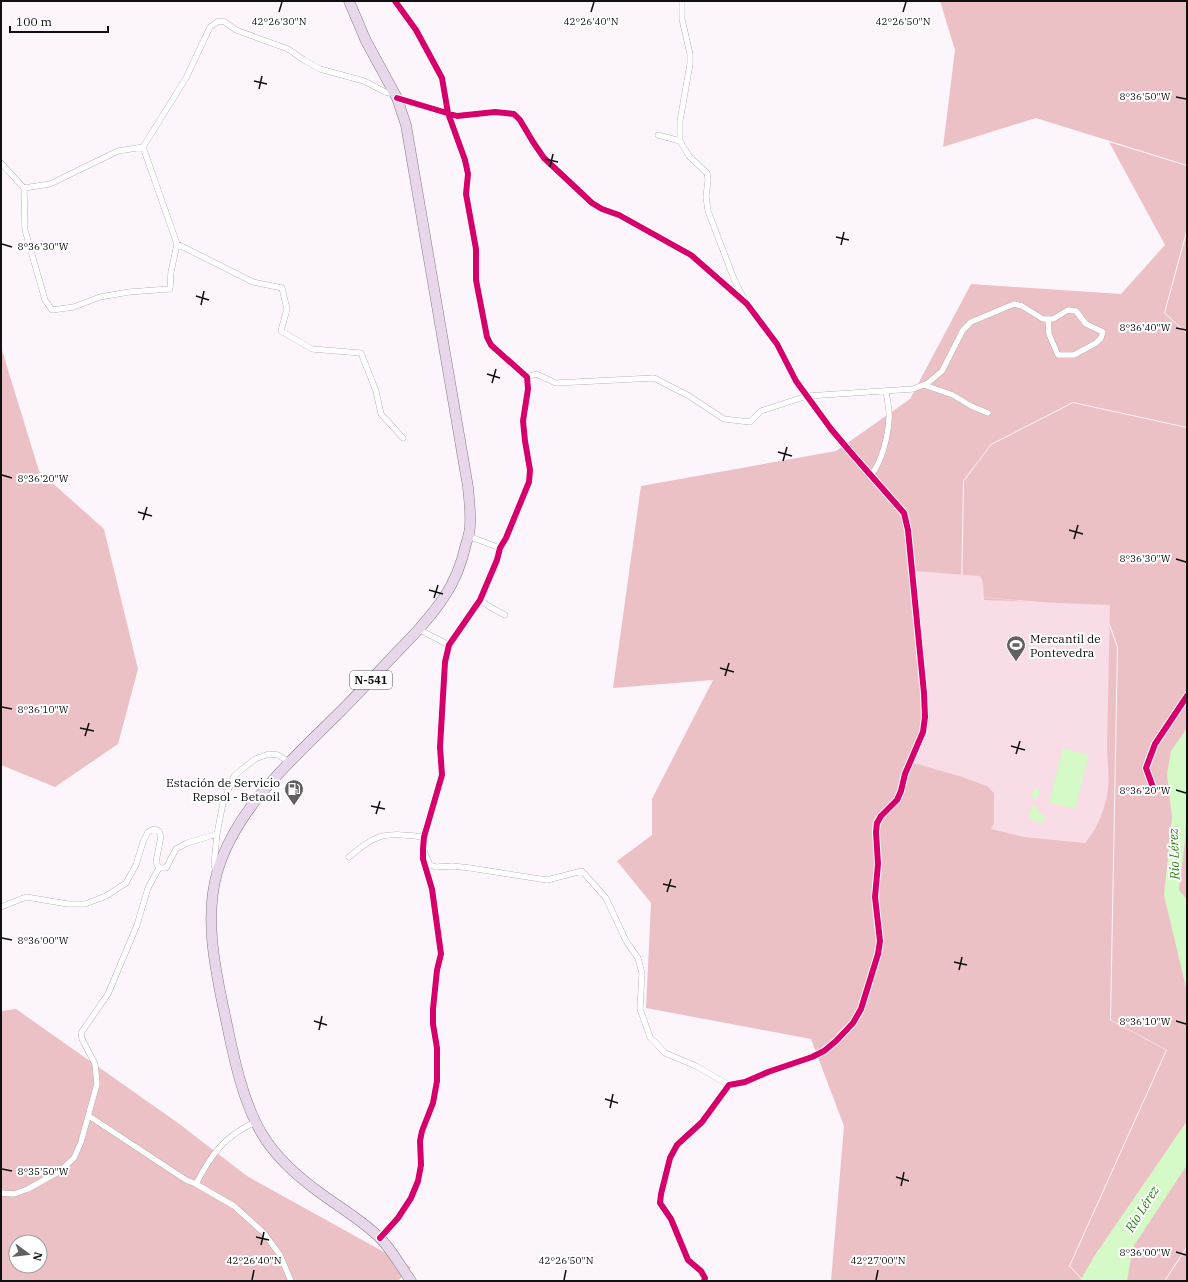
<svg xmlns="http://www.w3.org/2000/svg" width="1188" height="1282" viewBox="0 0 1188 1282" font-family="'IBM Plex Serif',serif">
	<style>
		.forest { fill: #ecc1c6; fill-rule: evenodd }
		.pitch { fill: #f8dde7 }
		.water { fill: #d6f9c8 }
		.lines { fill: none; stroke-linecap: round; stroke-linejoin: round }
		.street-casing { stroke: #969396; stroke-width: 6 }
		.highway-casing { stroke: #848083; stroke-width: 11 }
		.street { stroke: #fffefe; stroke-width: 5.5 }
		.highway { stroke: #e8d6eb; stroke-width: 10 }
		.cycleway-casing { stroke: #fff; stroke-width: 8 }
		.cycleway { stroke: #d6006c; stroke-width: 6 }
		.ticks { fill: none; stroke: #101010; stroke-width: 1.5 }
		.labels { text-anchor: middle; dominant-baseline: central; stroke-width: 4; stroke-linejoin: round; paint-order: stroke }
		.shield { fill: #fff; stroke: #585858; stroke-width: 1 }
		.shield-label { font-size: 11px; font-weight: bold; fill: #101010 }
		.poi-label { font-size: 12px; fill: #101010; stroke: #fff; text-anchor: start }
		.water-label { font-size: 13px; font-style: italic; fill: #25850f; stroke: #fff }
		.ticks-label { font-size: 10px; text-anchor: middle; fill: #101010; stroke: #fff; stroke-width: 4; stroke-linejoin: round; paint-order: stroke }
	</style>
	<rect width="100%" height="100%" fill="#fcf5fb"/>
	<!-- forest -->
	<path class="forest" d="M940,1H1187V165L1036,118L943,147L955,50Z
		M1109,142L1187,166V228L1164,313L1187,334V427L1073,402L991,444L963,481L961,595L1103,609L1117,647L1110,1020L1166,1050L1069,1266L1083,1281H831L844,1126L811,1039L646,1008L651,903L617,861L652,835V799L713,680L613,688L641,486L836,451L910,399L971,284L1121,294L1165,245Z
		M1187,232V333L1165,313Z
		M1,347L39,471L104,529L138,669L118,744L55,787L1,765Z
		M1073,403L1187,428V1246L1164,1281H1084L1070,1266L1167,1050L1111,1020L1118,647L1104,608L962,595L964,481L991,445Z
		M16,1009L178,1123L247,1176L411,1267L398,1281H1V1011ZM16,1242H40V1266H16Z
		M1187,1248V1281H1165Z"/>
	<!-- pitch -->
	<path class="pitch" d="M914,571L980,576L983,582L984,600L1110,605C1109,652 1108,698 1107,745C1107,764 1111,781 1106,800C1102,815 1096,831 1085,843L1024,837L991,829L994,823V793L987,786L962,777L914,763L930,719Z"/>
	<!-- water -->
	<path class="water" d="M1187,728V803L1185,841L1179,890L1187,900V992L1164,895L1172,818L1167,774L1171,751Z
		M1063,748L1089,755L1075,809L1049,802Z
		M1037,788L1040,791C1039,795 1038,797 1034,799L1031,796L1034,789Z
		M1034,805L1037,807L1040,814L1044,815L1045,819L1043,823L1030,819L1028,816L1032,807Z
		M1187,1121V1165L1133,1247L1127,1281H1080L1095,1255Z"/>
	<g class="lines">
		<!-- street casing -->
		<g class="street-casing">
			<path id="street" d="M682,1V19L690,54V64L680,121V141L689,156L707,173L708,180L706,197L708,211L734,279L745,301
				M397,98L457,116L495,112L514,114L520,120L533,142L544,158L592,203L602,209L619,215L691,255L747,304L777,344L796,381L831,429L853,455L904,513L908,530L924,693L925,717L923,732L905,774L901,791L897,800L881,816L877,823L876,832L878,864L875,897L880,941L878,954L861,1009L853,1023L836,1041L824,1051L812,1057L768,1072L745,1082L729,1085L702,1122L677,1145L670,1158L661,1194L660,1203L671,1219L688,1260L701,1271L705,1278L704,1281
				M658,135L680,141
				M143,147L177,244L253,282L282,288L287,309L281,331L312,349L361,353L376,391L381,414L403,438
				M1,163L24,188L50,184L118,151L143,147L186,78L210,27L219,21L225,22L236,30L288,49L304,60L320,69L364,81L385,92L395,94
				M24,188L25,230L45,300L52,310L74,307L100,297L129,292L170,289L171,272L177,244
				M527,377L536,374L556,383L654,378L689,396L724,419L750,422L761,411L807,396L913,389L928,383L942,371L963,330L971,322L1014,304L1022,306L1043,319H1053L1068,310L1076,311L1086,324L1103,332L1101,338L1096,343L1074,355H1058L1049,334L1048,319
				M924,385L953,395L971,406L988,413
				M871,475C882,462 888,436 889,419C890,410 887,400 886,391
				M468,536L500,548
				M480,600L490,607L505,615
				M418,629L449,645
				M424,851L430,865L436,867L453,866L470,868L547,880L582,871L606,898L626,941L638,958L642,973L640,1009L650,1037L665,1053L696,1066L729,1085
				M349,857C379,831 386,833 424,837
				M216,872L214,865L217,834
				M1,907L26,897L68,904H85L106,896L126,883L136,865L143,842L148,832L154,829L159,831L161,836L156,862L159,868H166L176,849L187,843L217,834L223,803L234,776L255,759L269,754L278,755L289,762
				M89,1116L186,1180L196,1184
				M255,1122C224,1137 212,1153 196,1184L234,1206L264,1233L280,1255L291,1281
				M1,1193L14,1194L28,1189L60,1171L74,1158L81,1142L97,1084L95,1064L82,1039L81,1033L108,994L137,925L148,888L159,868
				M380,1238L398,1218L411,1198L418,1181L421,1165L420,1141L422,1131L433,1103L437,1081V1048L433,1024V1009L437,970L441,954L432,889L423,859V849L424,837L442,775L440,747L445,662L449,645L480,600L497,560L500,548L506,538L529,482L530,470L525,441L523,421L528,389L527,377L491,345L487,337L476,280V249L466,194L468,174L465,160L448,113L442,78L416,30L395,1"/>
		</g>
		<!-- highway casing -->
		<g class="highway-casing">
			<path id="highway" d="M349,1L366,41L397,98L406,125L468,487C469,499 471,513 470,525C470,531 468,538 466,544C462,562 455,581 444,597C431,617 414,635 397,652C379,671 360,692 341,711C295,757 235,808 217,873C205,916 214,963 223,1006C232,1047 240,1097 262,1134C277,1159 299,1178 323,1195C342,1209 363,1221 380,1238C392,1250 401,1267 411,1281"/>
		</g>
		<!-- street -->
		<use href="#street" class="street"/>
		<!-- highway -->
		<use href="#highway" class="highway"/>
		<!-- cycleway casing -->
		<g class="cycleway-casing">
			<path id="cycleway" d="M397,98L457,116L495,112L514,114L520,120L533,142L544,158L592,203L602,209L619,215L691,255L747,304L777,344L796,381L831,429L853,455L904,513L908,530L924,693L925,717L923,732L905,774L901,791L897,800L881,816L877,823L876,832L878,864L875,897L880,941L878,954L861,1009L853,1023L836,1041L824,1051L812,1057L768,1072L745,1082L729,1085L702,1122L677,1145L670,1158L661,1194L660,1203L671,1219L688,1260L701,1271L705,1278L704,1281
				M1154,790L1146,768L1155,744L1187,696
				M380,1238L398,1218L411,1198L418,1181L421,1165L420,1141L422,1131L433,1103L437,1081V1048L433,1024V1009L437,970L441,954L432,889L423,859V849L424,837L442,775L440,747L445,662L449,645L480,600L497,560L500,548L506,538L529,482L530,470L525,441L523,421L528,389L527,377L491,345L487,337L476,280V249L466,194L468,174L465,160L448,113L442,78L416,30L395,1"/>
		</g>
		<!-- cycleway -->
		<use href="#cycleway" class="cycleway"/>
	</g>
	<!-- ticks -->
	<path class="ticks" d="M279,12L282,2M591,12L594,2M903,12L906,2M254,81L267,84M259,89L262,76M1176,97L1186,99M545,159L558,162M550,167L553,154M836,237L849,240M2,244L12,247M841,245L844,232M196,296L209,300M201,305L204,291M1176,328L1186,330M487,374L500,378M492,383L496,369M778,452L792,456M783,461L787,447M2,475L12,478M138,512L152,516M143,520L147,507M1069,530L1083,534M1074,539L1078,525M1176,559L1186,562M429,590L443,594M434,598L438,585M720,668L734,672M725,676L729,663M2,707L12,709M80,728L94,731M85,736L89,723M1011,746L1025,750M1016,754L1020,741M1176,790L1186,793M371,806L385,809M376,814L380,801M663,884L676,887M667,892L671,879M2,938L12,940M954,962L967,965M959,970L962,957M314,1021L327,1025M1176,1021L1186,1024M319,1030L322,1016M605,1099L618,1103M610,1108L613,1094M2,1169L12,1171M896,1177L909,1181M901,1186L904,1172M256,1237L269,1240M261,1245L264,1232M1176,1252L1186,1255M252,1280L254,1270M564,1280L566,1270M876,1280L878,1270"/>
	<!-- icons -->
	<defs>
		<g id="stadium-pin" transform="scale(1)"><path d="M0 17L-7.5 6A9.5 9.5 0 1 1 7.5 6Z" fill="#636062" stroke="#fff"/><path d="M0-5a6.5 5 0 1 0 0 10a6.5 5 0 1 0 0-10ZM-3.5-1.8h7v3.6h-7Z" fill="#fff"/></g>
		<g id="fuel-pin" transform="scale(1)"><path d="M0 17L-7.5 6A9.5 9.5 0 1 1 7.5 6Z" fill="#636062" stroke="#fff"/><path d="M-5.5-6h7V0h2V4h1.3V-2.5L3-4.5l.8-.8L6-3V5H2.5V1h-1V6h-7ZM-4.2-4.7v3.2H.2V-4.7Z" fill="#fff"/></g>
	</defs>
	<g fill-rule="evenodd">
		<use href="#stadium-pin" x="1016" y="645"/>
		<use href="#fuel-pin" x="294" y="789"/>
	</g>
	<g class="labels">
		<!-- shield labels -->
		<rect class="shield" x="350" y="671" width="42" height="18" rx="3"/>
		<g class="shield-label">
			<text x="371" y="680">N-541</text>
		</g>
		<!-- poi labels -->
		<g class="poi-label">
			<text x="1030" y="638">Mercantil de<tspan x="1030" dy="14">Pontevedra</tspan></text>
			<text x="280" y="782" text-anchor="end">Estación de Servicio<tspan x="280" dy="14">Repsol - Betaoil</tspan></text>
		</g>
		<!-- water labels -->
		<g class="water-label">
			<text transform="translate(1174 854) rotate(-92)">Río Lérez</text>
			<text transform="translate(1142 1209) rotate(-58)">Río Lérez</text>
		</g>
	</g>
	<g class="ticks-label">
		<text x="591" y="25">42°26'40"N</text>
		<text x="903" y="25">42°26'50"N</text>
		<text x="279" y="25">42°26'30"N</text>
		<text x="1145" y="100">8°36'50"W</text>
		<text x="43" y="250">8°36'30"W</text>
		<text x="1145" y="331">8°36'40"W</text>
		<text x="43" y="482">8°36'20"W</text>
		<text x="1145" y="562">8°36'30"W</text>
		<text x="43" y="713">8°36'10"W</text>
		<text x="1145" y="794">8°36'20"W</text>
		<text x="43" y="944">8°36'00"W</text>
		<text x="1145" y="1025">8°36'10"W</text>
		<text x="43" y="1175">8°35'50"W</text>
		<text x="1145" y="1256">8°36'00"W</text>
		<text x="254" y="1264">42°26'40"N</text>
		<text x="566" y="1264">42°26'50"N</text>
		<text x="878" y="1264">42°27'00"N</text>
	</g>
	<!-- border -->
	<rect width="1188" height="1282" fill="none" stroke="#101010" stroke-width="4"/>
	<!-- north arrow -->
	<g transform="translate(28 1254) rotate(105)"><circle r="19" fill="#ffffff" stroke="#9f9f9f"/>
	<path d="M0-3L7 15L0 10L-7 15Z" fill="#636062"/>
	<text y="-6" font-size="11" font-weight="bold" text-anchor="middle" fill="#101010">N</text>
	</g>
	<!-- scale -->
	<path d="M10 26v6h98v-6" fill="none" stroke="#101010" stroke-width="2"/>
	<text x="16" y="26" font-size="12" fill="#101010" stroke="#ffffff" stroke-width="3" paint-order="stroke">100 m</text>
</svg>
